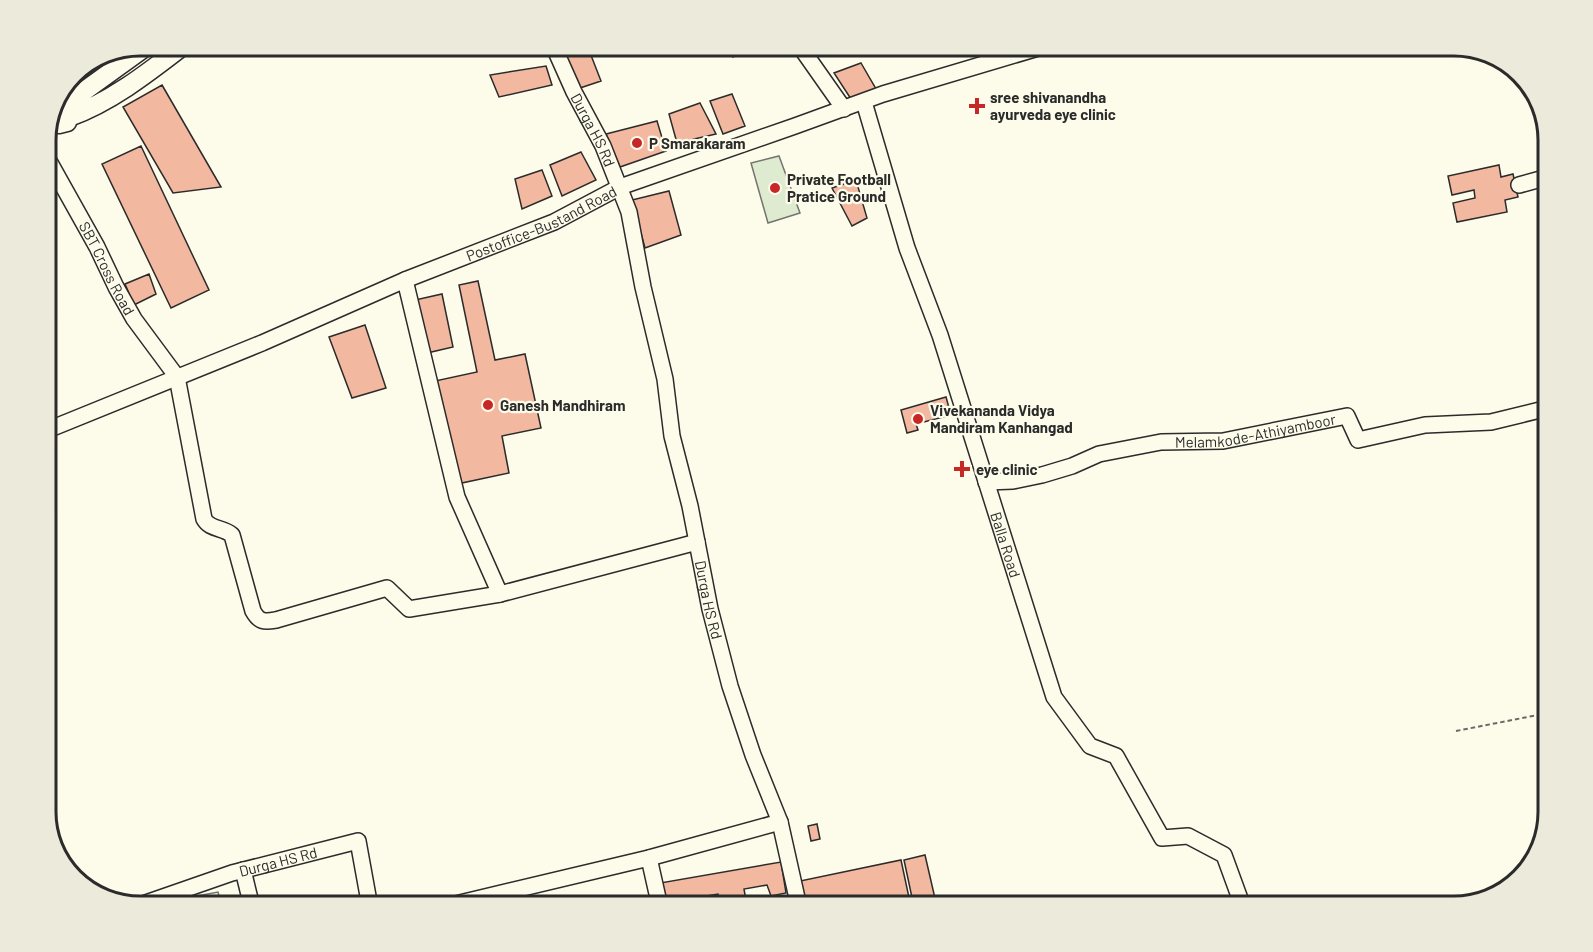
<svg xmlns="http://www.w3.org/2000/svg" width="1593" height="952" viewBox="0 0 1593 952" font-family="Barlow,sans-serif">
	<style>
		.green { fill: #deebd1; stroke: #74746e; stroke-width: 1.5 }
		.building { fill: #f2b8a0; stroke: #2b2b2b; stroke-width: 1.5 }
		.lines { fill: none; stroke-linecap: round; stroke-linejoin: round }
		.minor-casing { stroke: #2b2b2b; stroke-width: 18 }
		.major-casing { stroke: #2b2b2b; stroke-width: 21 }
		.path { stroke: #6a6964; stroke-width: 2; stroke-dasharray: 4.5 3; stroke-linecap: butt }
		.minor { stroke: #fdfbea; stroke-width: 15 }
		.major { stroke: #fdfbea; stroke-width: 18 }
		.poi-dot { fill: #c62828; stroke: #fdfbea; stroke-width: 2 }
		.labels { text-anchor: middle; dominant-baseline: central; stroke-width: 4.5; stroke-linejoin: round; paint-order: stroke }
		.poi-label { font-size: 15px; font-weight: bold; fill: #2b2b2b; stroke: #fdfbea; text-anchor: start }
		.street-label { font-size: 15px; fill: #2b2b2b; stroke: #fdfbea }
		.rim { fill: none; stroke: #2b2b2b; stroke-width: 3 }
	</style>
	<rect width="100%" height="100%" fill="#fdfbea"/>
	<!-- green -->
	<path class="green" d="M779,156L800,213L768,223L751,163Z
		M218,892L222,907H173L197,896Z"/>
	<!-- building -->
	<path class="building" d="M579,45H587L601,81L580,88L563,49Z
		M728,45H760L733,57Z
		M984,45H1006V48L986,54Z
		M861,63L876,89L851,99L834,73Z
		M546,66L552,85L499,97L490,75Z
		M162,85L221,187L173,193L123,107Z
		M732,94L745,126L723,134L710,101Z
		M700,103L716,134L677,143L669,114Z
		M657,121L666,151L620,167L606,134Z
		M141,146L209,290L171,308L102,164Z
		M581,152L596,180L562,196L550,165Z
		M1499,165L1501,177L1513,174L1518,197L1505,200L1507,212L1457,222L1453,203L1475,198L1474,190L1452,195L1448,176Z
		M542,170L552,196L522,209L515,179Z
		M45,175L56,197L45,209Z
		M856,180L867,218L852,226L832,188Z
		M669,191L681,235L645,248L632,200Z
		M149,274L156,294L134,305L125,284Z
		M478,281L495,360L525,354L541,428L502,436L509,473L457,484L435,381L477,372L459,285Z
		M442,294L453,347L427,353L415,300Z
		M365,325L386,388L352,398L329,337Z
		M946,397L951,415L916,424L918,430L907,433L901,410Z
		M817,824L820,839L811,841L808,826Z
		M925,855L937,907H914L904,860Z
		M901,860L911,907H805L800,881Z
		M781,862L786,893L771,896L767,885L744,889L747,906L742,907H720L718,894L663,903L660,883Z
		M963,898L964,907H947L946,902Z"/>
	<g class="lines">
		<!-- minor casing -->
		<g class="minor-casing">
			<g id="minor">
				<path id="s1" d="M553,45L574,92L603,146L629,212L643,287L665,379L672,436L690,506L710,609L730,686L753,755L780,822L799,907"/>
				<path d="M799,45L844,109"/>
				<path id="s2" d="M864,102L907,248L940,335L1054,697L1090,746L1116,756L1162,838L1188,836L1224,855L1243,907"/>
				<path id="s3" d="M45,154L97,247L116,287L134,319L177,377L204,519C210,530 223,527 232,535L253,611C259,622 264,622 276,620L387,588L409,609L500,594L697,542"/>
				<path d="M1519,185L1548,177"/>
				<path d="M405,280L457,497L500,594"/>
				<path id="s4" d="M45,431L262,343L405,280L554,222L620,187L795,126L883,94L1048,45"/>
				<path id="s5" d="M986,482L1013,481L1042,475L1072,466L1099,454L1161,442L1223,441L1347,416L1358,440L1425,425L1491,422L1548,408"/>
				<path d="M649,858L660,907"/>
				<path d="M243,870L252,907"/>
				<path id="s6" d="M137,906L232,873L358,841L370,907"/>
				<path d="M443,907L649,858L780,822"/>
			</g>
		</g>
		<!-- major casing -->
		<g class="major-casing">
			<path id="major" d="M62,107L148,45
				M69,117C111,102 149,72 184,45
				M52,118L59,124L67,122L69,117L65,108"/>
		</g>
		<!-- path -->
		<path class="path" d="M1456,731L1548,713"/>
		<!-- minor -->
		<use href="#minor" class="minor"/>
		<!-- major -->
		<use href="#major" class="major"/>
	</g>
	<!-- markers -->
	<g class="poi-dot">
		<path d="M974 97h6v6h6v6h-6v6h-6v-6h-6v-6h6z"/>
		<circle cx="637" cy="143" r="6"/>
		<circle cx="775" cy="188" r="6"/>
		<circle cx="488" cy="405" r="6"/>
		<circle cx="918" cy="419" r="6"/>
		<path d="M959 460h6v6h6v6h-6v6h-6v-6h-6v-6h6z"/>
	</g>
	<g class="labels">
		<!-- poi labels -->
		<g class="poi-label">
			<text x="990" y="97">sree shivanandha<tspan x="990" dy="17">ayurveda eye clinic</tspan></text>
			<text x="649" y="143">P Smarakaram</text>
			<text x="787" y="179">Private Football<tspan x="787" dy="17">Pratice Ground</tspan></text>
			<text x="500" y="405">Ganesh Mandhiram</text>
			<text x="930" y="410">Vivekananda Vidya<tspan x="930" dy="17">Mandiram Kanhangad</tspan></text>
			<text x="976" y="469">eye clinic</text>
		</g>
		<!-- street labels -->
		<g class="street-label">
			<text stroke="none"><textPath href="#s1" startOffset="94">Durga HS Rd</textPath></text>
			<text stroke="none"><textPath href="#s4" startOffset="538">Postoffice-Bustand Road</textPath></text>
			<text stroke="none"><textPath href="#s3" startOffset="130">SBT Cross Road</textPath></text>
			<text stroke="none"><textPath href="#s5" startOffset="276">Melamkode-Athiyamboor</textPath></text>
			<text stroke="none"><textPath href="#s2" startOffset="465">Balla Road</textPath></text>
			<text stroke="none"><textPath href="#s1" startOffset="580">Durga HS Rd</textPath></text>
			<text stroke="none"><textPath href="#s6" startOffset="148">Durga HS Rd</textPath></text>
		</g>
	</g>
	<!-- crop -->
	<path d="M0 0H1593V952H0ZM140 56H1454A84 84 0 0 1 1538 140V812A84 84 0 0 1 1454 896H140A84 84 0 0 1 56 812V140A84 84 0 0 1 140 56Z" fill="#eceadb" fill-rule="evenodd"/>
	<path class="rim" d="M140 56H1454A84 84 0 0 1 1538 140V812A84 84 0 0 1 1454 896H140A84 84 0 0 1 56 812V140A84 84 0 0 1 140 56Z"/>
</svg>
